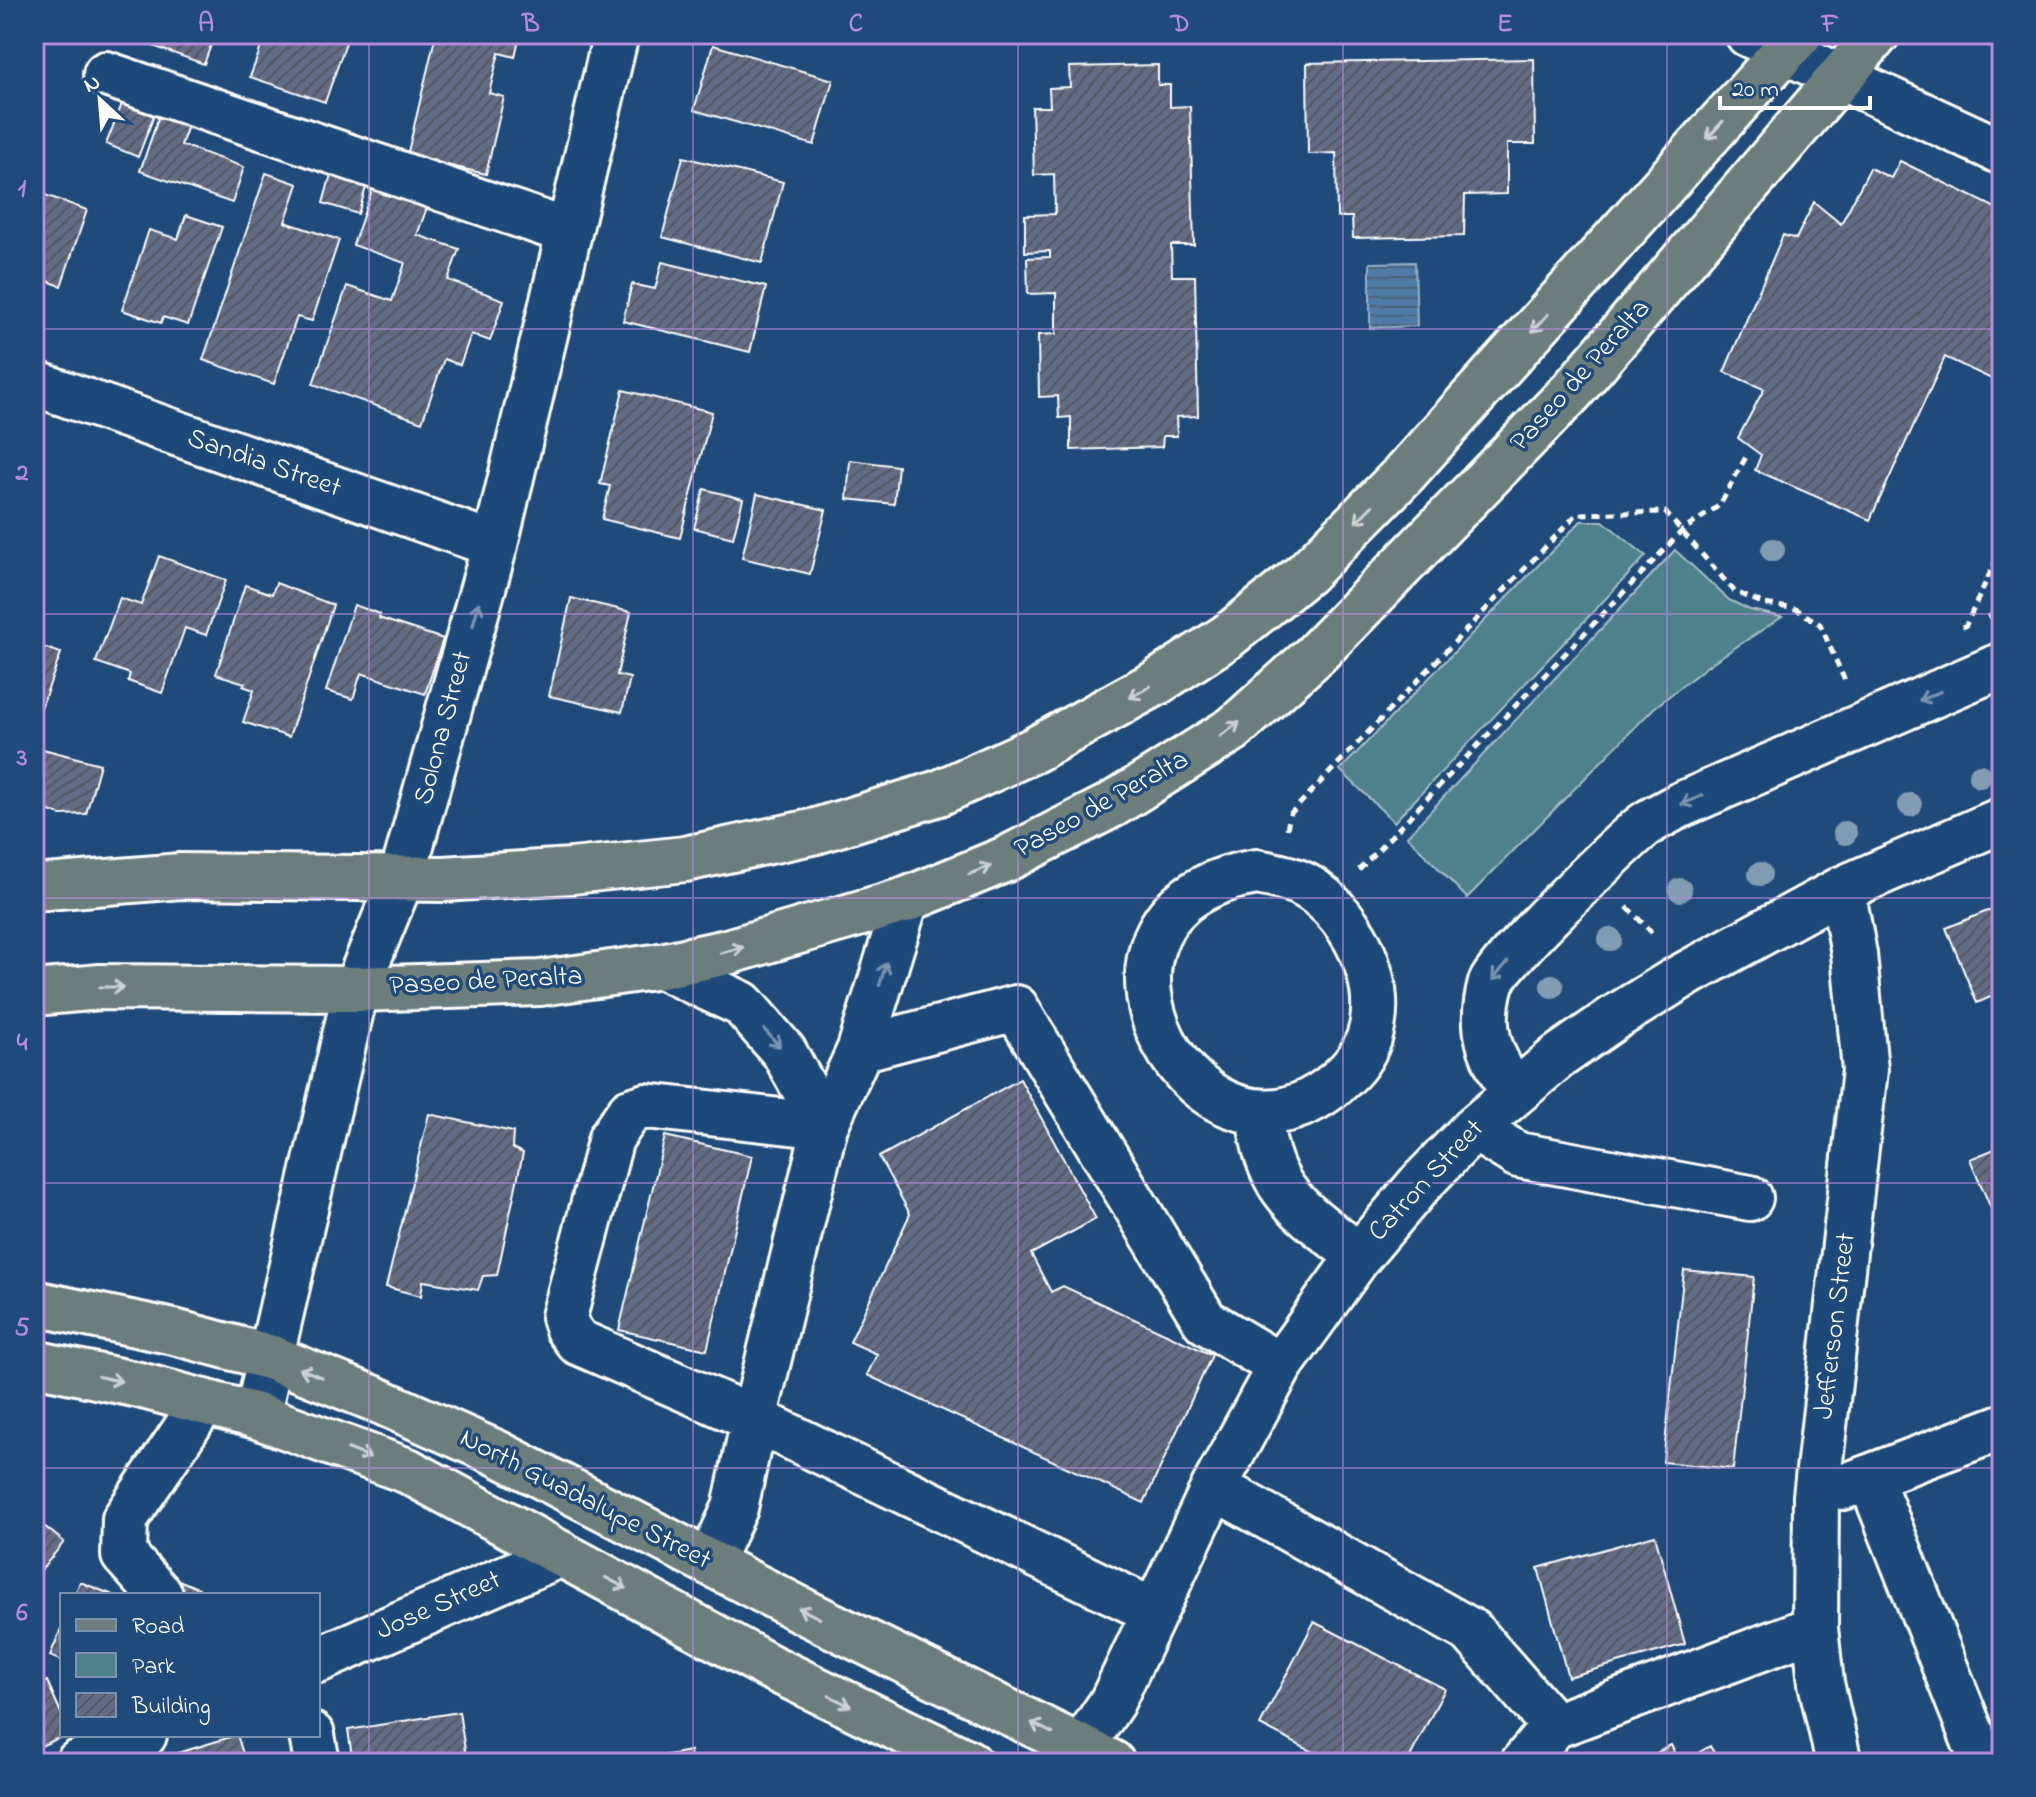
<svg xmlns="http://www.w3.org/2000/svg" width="2036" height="1797" viewBox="0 0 2036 1797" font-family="'Indie Flower',sans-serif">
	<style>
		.green { fill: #4f818d; stroke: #a7c0c6; stroke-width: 2 }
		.water { fill: url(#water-rules); stroke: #96b0ca; stroke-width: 2 }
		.building { fill: url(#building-hatch); stroke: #fff; stroke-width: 2 }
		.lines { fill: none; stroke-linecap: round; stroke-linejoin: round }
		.minor-casing { stroke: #fff; stroke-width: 50 }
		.major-casing { stroke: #fff; stroke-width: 50 }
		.path { stroke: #fff; stroke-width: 5; stroke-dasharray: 8 6; stroke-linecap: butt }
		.minor { stroke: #1f4a7a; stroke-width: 44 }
		.major { stroke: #6c7e7c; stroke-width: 44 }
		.tree { fill: #829cb3 }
		.oneway { stroke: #ccd2d1 }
		.oneway2 { stroke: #7992af }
		.grid { fill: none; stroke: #b68bdc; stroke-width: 2; stroke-opacity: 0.55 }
		.labels { text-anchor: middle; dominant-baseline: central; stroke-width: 7; stroke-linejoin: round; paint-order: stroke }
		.street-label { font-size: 28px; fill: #fff; stroke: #1f4a7a }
		.neatline { fill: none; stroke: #b68bdc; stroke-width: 3 }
		.grid-label { font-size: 26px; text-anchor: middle; font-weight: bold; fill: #b68bdc }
	</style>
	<defs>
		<pattern id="water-rules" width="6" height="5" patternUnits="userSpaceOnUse" patternTransform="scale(2)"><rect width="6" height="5" fill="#507ba6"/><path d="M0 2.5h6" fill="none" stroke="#4e6479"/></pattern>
		<pattern id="building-hatch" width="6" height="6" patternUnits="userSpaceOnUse" patternTransform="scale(2)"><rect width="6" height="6" fill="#636c85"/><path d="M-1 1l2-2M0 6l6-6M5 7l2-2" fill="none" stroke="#545760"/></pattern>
	</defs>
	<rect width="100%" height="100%" fill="#1f4a7a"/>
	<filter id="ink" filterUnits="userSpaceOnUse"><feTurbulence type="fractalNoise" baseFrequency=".0125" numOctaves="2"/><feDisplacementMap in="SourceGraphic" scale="16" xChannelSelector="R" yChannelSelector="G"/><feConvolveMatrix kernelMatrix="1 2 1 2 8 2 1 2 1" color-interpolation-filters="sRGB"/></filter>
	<g filter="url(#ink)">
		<!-- green -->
		<path class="green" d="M1581,521H1603L1646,556L1394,822L1340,770Z
			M1675,550L1729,600L1750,610L1782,617L1710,664L1654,708L1467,898L1407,836Z"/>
		<!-- water -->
		<path class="water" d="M1415,262L1417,326L1370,328V263Z"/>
		<!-- building -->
		<path class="building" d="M132,34H215L204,64L130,38Z
			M266,34H349L325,102L250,77Z
			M436,34H520L515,57L499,53L489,93L504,97L486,174L407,156Z
			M713,45L833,80L814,145L694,110Z
			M1534,59L1535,144H1507V194L1465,195L1464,236L1353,238L1352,217H1337L1336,153L1308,154L1307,63Z
			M1158,65V85H1170V107L1190,106L1194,245H1171L1172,276H1195L1198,416L1176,417L1177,436H1163L1162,447L1071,450V417L1059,418L1058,396L1039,397L1038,335L1056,334V293L1028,294L1027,258L1050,257V251L1025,252V215L1055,214L1054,174L1034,175L1032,107H1050L1049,88L1070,87L1069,67Z
			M124,99L156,110L138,157L106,144Z
			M160,113L189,123L181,145L244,167L232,203L140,171Z
			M683,157L783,182L762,263L662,237Z
			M1900,161L2002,211V384L1945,357L1870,520L1755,470L1761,455L1738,438L1764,389L1724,372L1783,235L1796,239L1814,202L1841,224L1870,168L1891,178Z
			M332,171L368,181L358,214L323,203Z
			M266,173L298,184L285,222L339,240L312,321L297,317L274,384L203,360Z
			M373,187L428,205L417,235L459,249L448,280L504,300L490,341L471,334L460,365L444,359L422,422L313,384L347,286L392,301L405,263L353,245Z
			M34,191L87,210L61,286L34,276Z
			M186,215L222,227L188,325L163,317L161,323L122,310L149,230L178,239Z
			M662,262L766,287L750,352L623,321L632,284L655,289Z
			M623,390L712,412L680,538L602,519L610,486L600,484Z
			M850,460L898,466L894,504L847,499Z
			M704,489L743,499L733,538L694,528Z
			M757,494L826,510L810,574L742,558Z
			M159,556L226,580L206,635L185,628L162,693L128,681L130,674L96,662L120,598L141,605Z
			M276,583L333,605L289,737L243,722L254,690L243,686L245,683L216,674L245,585L272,594Z
			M571,598L631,612L617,675L630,678L622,712L549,696Z
			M354,605L380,614L379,618L443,639L425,694L361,673L353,699L326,691Z
			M34,644L61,653L34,727Z
			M43,749L100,764L86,814L61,815L34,806V777Z
			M2002,905V992L1977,1003L1946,928Z
			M1020,1079L1096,1219L1031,1254L1051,1292L1063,1286L1212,1355L1144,1503L867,1375L877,1354L850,1342L910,1214L879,1157Z
			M429,1114L513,1132L512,1148L523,1153L497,1275L483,1276L478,1290L423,1281L421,1296L386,1287Z
			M665,1136L752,1156L707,1350L619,1330Z
			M2002,1146V1206L1992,1211L1970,1159Z
			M1684,1270L1754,1277L1733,1469L1663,1462Z
			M34,1518L64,1542L34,1579Z
			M1655,1535L1685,1644L1568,1677L1538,1568Z
			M169,1576L214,1595H160Z
			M80,1582L113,1595H75Z
			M1314,1622L1445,1689L1407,1763H1334L1260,1725Z
			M62,1626V1661L50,1656Z
			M47,1681L62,1715V1735H66L34,1749V1686Z
			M459,1712L467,1763H353L348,1730Z
			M237,1735L246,1763H178L175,1754Z
			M1671,1745L1680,1763H1639Z
			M1710,1746L1720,1763H1681Z
			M690,1751L692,1763H629V1762Z"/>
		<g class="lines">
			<!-- minor casing -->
			<g class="minor-casing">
				<path id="minor" d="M1748,34L2002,152
					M106,74L569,232
					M34,383L495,545
					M1257,872C1276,876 1298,879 1314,891C1366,928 1400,1018 1349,1071C1202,1222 1032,906 1257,872Z
					M661,966L742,1004L784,1052L825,1126
					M860,1049L1016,1008L1205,1321L1280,1366
					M1513,1093C1490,1053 1478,1030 1491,983C1496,965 1625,839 1646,824C1656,817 1668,812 1678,806L2002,665
					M1259,1112C1267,1194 1298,1208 1359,1256
					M825,1126L646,1106L630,1111L611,1138L564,1317L568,1329L578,1342L754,1419L1153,1611
					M1474,1128L1518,1155L1750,1198
					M257,1416L356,989L402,877L495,545L616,34
					M1870,1478L1983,1763
					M1214,1487L1471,1631L1554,1726L1815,1628
					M1843,1487L2002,1427
					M710,1562L735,1508L754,1419L825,1126L860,1049L906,900
					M160,1595L124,1555L125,1519L204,1402
					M318,1660L561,1554
					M312,1735L317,1763
					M78,1763L144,1735
					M1071,1763L1112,1702L1214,1487L1280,1366L1359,1256L1419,1185L1474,1128L1558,1057L1614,1018L1679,978L1842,889L2002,820
					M1523,1763L1554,1726
					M1839,1763L1821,1683L1815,1628L1816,1496L1865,1070L1854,954L1842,889"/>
			</g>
			<!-- major casing -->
			<g class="major-casing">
				<path id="major" d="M34,888L181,876L443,879L572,871L685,859L816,831L939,793L1034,750L1156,683L1228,636L1306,573L1404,474L1800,34
					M34,993L100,987L356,989L540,983L661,966L727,952L906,900L1006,859L1112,805L1233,729L1315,655L1571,392L1877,34
					M34,1303L174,1332L272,1358L375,1399L497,1453L809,1614L1112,1763
					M34,1363L139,1385L257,1416L408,1471L770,1667L969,1763"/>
			</g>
			<!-- path -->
			<path class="path" d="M1988,617L2002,611
				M1962,627L1966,625L2002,547
				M1287,829L1290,814L1577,514L1665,512L1735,592L1765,604L1796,609L1820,624L1845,681
				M1359,870L1682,531L1720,505L1747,455
				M1627,907L1656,937"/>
			<!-- minor -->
			<use href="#minor" class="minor"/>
			<!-- major -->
			<use href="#major" class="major"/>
		</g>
		<!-- trees -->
		<g class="tree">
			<circle cx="1773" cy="550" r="12"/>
			<circle cx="1980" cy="776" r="12"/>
			<circle cx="1910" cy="805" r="12"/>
			<circle cx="1845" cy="833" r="12"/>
			<circle cx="1760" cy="874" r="12"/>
			<circle cx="1680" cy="890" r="12"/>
			<circle cx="1610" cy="939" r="12"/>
			<circle cx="1552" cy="986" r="12"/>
		</g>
		<!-- one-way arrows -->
		<defs><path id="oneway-shaft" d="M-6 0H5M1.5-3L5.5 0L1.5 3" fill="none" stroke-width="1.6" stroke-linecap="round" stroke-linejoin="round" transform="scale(2)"/></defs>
		<g class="oneway">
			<use href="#oneway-shaft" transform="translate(1715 130) rotate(132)"/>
			<use href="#oneway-shaft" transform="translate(1540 323) rotate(132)"/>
			<use href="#oneway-shaft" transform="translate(1364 514) rotate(135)"/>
			<use href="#oneway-shaft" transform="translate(1140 692) rotate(151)"/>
			<use href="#oneway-shaft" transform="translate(1230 729) rotate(-36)"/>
			<use href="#oneway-shaft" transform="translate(980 870) rotate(-22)"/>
			<use href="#oneway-shaft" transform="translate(732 950) rotate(-15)"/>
			<use href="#oneway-shaft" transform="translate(112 987)"/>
			<use href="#oneway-shaft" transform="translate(311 1373) rotate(-158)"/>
			<use href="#oneway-shaft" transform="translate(110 1379) rotate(12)"/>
			<use href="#oneway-shaft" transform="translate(359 1453) rotate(21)"/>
			<use href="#oneway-shaft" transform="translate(616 1583) rotate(28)"/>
			<use href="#oneway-shaft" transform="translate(809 1613) rotate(-153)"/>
			<use href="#oneway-shaft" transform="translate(840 1701) rotate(26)"/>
			<use href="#oneway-shaft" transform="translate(1042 1728) rotate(-153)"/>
		</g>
		<g class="oneway2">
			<use href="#oneway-shaft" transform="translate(476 614) rotate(-75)"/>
			<use href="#oneway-shaft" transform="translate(1930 696) rotate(157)"/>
			<use href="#oneway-shaft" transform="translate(1692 800) rotate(157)"/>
			<use href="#oneway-shaft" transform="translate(1500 971) rotate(130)"/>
			<use href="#oneway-shaft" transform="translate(883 974) rotate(-73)"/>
			<use href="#oneway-shaft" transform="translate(772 1038) rotate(48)"/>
		</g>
	</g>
	<!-- grid -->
	<path class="grid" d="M369,34V1763M693,34V1763M1018,34V1763M1343,34V1763M1667,34V1763M34,329H2002M34,614H2002M34,898H2002M34,1183H2002M34,1468H2002"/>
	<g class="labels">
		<!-- street labels -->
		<g class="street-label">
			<text transform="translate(1581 376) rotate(-48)">Paseo de Peralta</text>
			<text transform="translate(264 464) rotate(19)">Sandia Street</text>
			<text transform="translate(444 728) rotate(-75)">Solona Street</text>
			<text transform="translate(1102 805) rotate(-29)">Paseo de Peralta</text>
			<text transform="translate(486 982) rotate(-3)">Paseo de Peralta</text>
			<text transform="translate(1427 1181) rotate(-47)">Catron Street</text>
			<text transform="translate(1836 1326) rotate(-83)">Jefferson Street</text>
			<text transform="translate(585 1500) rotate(27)">North Guadalupe Street</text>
			<text transform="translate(439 1606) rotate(-24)">Jose Street</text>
		</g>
	</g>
	<!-- margin -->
	<rect width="2036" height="1797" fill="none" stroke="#1f4a7a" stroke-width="88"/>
	<!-- legend -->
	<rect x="60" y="1593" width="260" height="144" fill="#1f4a7a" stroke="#7992af" stroke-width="2"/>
	<rect x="76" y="1619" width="40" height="12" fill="#6c7e7c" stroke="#7992af" stroke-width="2"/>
	<text x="132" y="1633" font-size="24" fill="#ffffff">Road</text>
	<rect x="76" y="1653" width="40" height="24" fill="#4f818d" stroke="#7992af" stroke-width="2"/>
	<text x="132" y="1673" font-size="24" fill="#ffffff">Park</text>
	<rect x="76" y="1693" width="40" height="24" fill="url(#building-hatch)" stroke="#7992af" stroke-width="2"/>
	<text x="132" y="1713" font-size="24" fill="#ffffff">Building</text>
	<!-- north arrow -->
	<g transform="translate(100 100) rotate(334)" stroke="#1f4a7a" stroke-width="6" paint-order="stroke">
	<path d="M0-6L14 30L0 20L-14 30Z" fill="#ffffff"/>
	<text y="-12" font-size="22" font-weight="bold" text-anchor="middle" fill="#ffffff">N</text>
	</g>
	<!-- scale -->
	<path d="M1720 96v12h150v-12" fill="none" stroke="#ffffff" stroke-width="4"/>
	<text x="1732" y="96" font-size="24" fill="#ffffff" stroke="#1f4a7a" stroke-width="6" paint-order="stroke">20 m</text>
	<rect x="44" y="44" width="1948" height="1709" class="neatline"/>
	<g class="grid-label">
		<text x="206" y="31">A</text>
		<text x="531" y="31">B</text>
		<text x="856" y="31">C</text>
		<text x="1180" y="31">D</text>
		<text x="1505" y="31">E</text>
		<text x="1830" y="31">F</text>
		<text x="22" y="196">1</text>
		<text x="22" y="480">2</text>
		<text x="22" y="765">3</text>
		<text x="22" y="1050">4</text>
		<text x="22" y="1335">5</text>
		<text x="22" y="1620">6</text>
	</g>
</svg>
